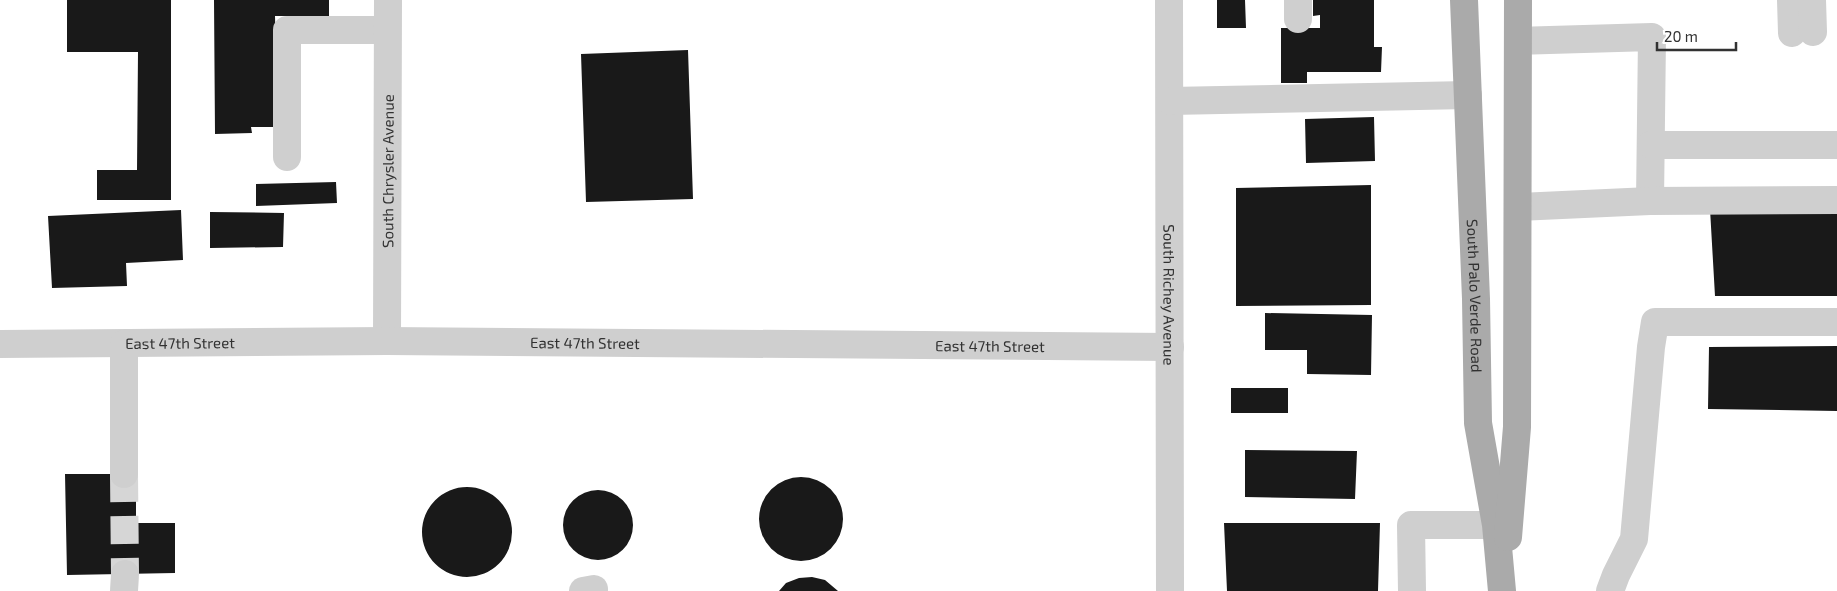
<svg xmlns="http://www.w3.org/2000/svg" width="1837" height="591" viewBox="0 0 1837 591" font-family="'Exo 2',sans-serif">
	<style>
		.building { fill: #191919 }
		.lines { fill: none; stroke-linecap: round; stroke-linejoin: round }
		.minor-tunnel { stroke: #d6d6d6; stroke-width: 28; stroke-dasharray: 28 14; stroke-linecap: butt }
		.minor { stroke: #cfcfcf; stroke-width: 28 }
		.major { stroke: #aaa; stroke-width: 28 }
		.labels { text-anchor: middle; dominant-baseline: central; stroke-width: 5; stroke-linejoin: round; paint-order: stroke }
		.street-label { font-size: 15px; fill: #323232; stroke: #fff }
	</style>
	<rect width="100%" height="100%" fill="#fff"/>
	<!-- building -->
	<path class="building" d="M67,0H171V200H97V170H137L138,52H67Z
		M214,0H329V16H275L278,127H251L252,133L215,134Z
		M1217,0H1245L1246,28H1217Z
		M1313,0H1374V47H1382L1381,72H1307V83H1281V28H1320V15L1313,16Z
		M688,50L693,199L586,202L581,54Z
		M1374,117L1375,161L1306,163L1305,119Z
		M336,182L337,203L256,206V184Z
		M1371,185V305L1236,306V188Z
		M1710,209H1837V296H1715Z
		M181,210L183,260L126,263L127,286L52,288L48,216Z
		M210,212L284,213L283,247L210,248Z
		M1265,313L1372,315L1371,375L1307,374V350H1265Z
		M1837,346V411L1708,409L1709,347Z
		M1231,388H1288V413H1231Z
		M1245,450L1357,451L1355,499L1245,497Z
		M65,474H136V523H175V573L67,575Z
		M759 519a42 42 0 1 1 84 0a42 42 0 1 1-84 0Z
		M422 532a45 45 0 1 1 90 0a45 45 0 1 1-90 0Z
		M563 525a35 35 0 1 1 70 0a35 35 0 1 1-70 0Z
		M1224,523H1380L1378,591H1227Z
		M812,577L825,580L838,591H779L786,583L799,578Z"/>
	<g class="lines">
		<!-- minor-tunnel -->
		<path class="minor-tunnel" d="M124,474L125,574"/>
		<!-- minor -->
		<g class="minor">
			<path id="s1" d="M1169,0L1170,591"/>
			<path d="M1791,0L1792,33"/>
			<path d="M1812,0L1813,32"/>
			<path d="M1298,19V0"/>
			<path d="M1518,41L1652,37L1650,201"/>
			<path d="M1170,101L1468,95"/>
			<path d="M1651,145H1837"/>
			<path d="M287,157V30H387"/>
			<path d="M1518,207L1650,201L1837,200"/>
			<path id="s2" d="M387,341L388,0"/>
			<path id="s3" d="M0,344L387,341L1170,347"/>
			<path d="M124,344V474"/>
			<path d="M124,591L125,574"/>
			<path d="M583,591L594,589"/>
			<path d="M1412,591L1411,525H1496"/>
			<path d="M1610,591L1616,575L1634,539L1651,347L1655,322H1837"/>
		</g>
		<!-- major -->
		<g class="major">
			<path id="s4" d="M1464,0L1476,299L1478,423L1496,525L1502,591"/>
			<path d="M1508,537L1517,427L1518,0"/>
		</g>
	</g>
	<g class="labels">
		<!-- street labels -->
		<g class="street-label">
			<text stroke="none"><textPath href="#s2" startOffset="170">South Chrysler Avenue</textPath></text>
			<text stroke="none"><textPath href="#s1" startOffset="295">South Richey Avenue</textPath></text>
			<text stroke="none"><textPath href="#s4" startOffset="296">South Palo Verde Road</textPath></text>
			<text stroke="none"><textPath href="#s3" startOffset="180">East 47th Street</textPath></text>
			<text stroke="none"><textPath href="#s3" startOffset="585">East 47th Street</textPath></text>
			<text stroke="none"><textPath href="#s3" startOffset="990">East 47th Street</textPath></text>
		</g>
	</g>
	<!-- scale -->
	<path d="M1657 42v8h79v-8" fill="none" stroke="#323232" stroke-width="2.5"/>
	<text x="1664" y="42" font-size="15" fill="#323232" stroke="#ffffff" stroke-width="4" paint-order="stroke">20 m</text>
</svg>
